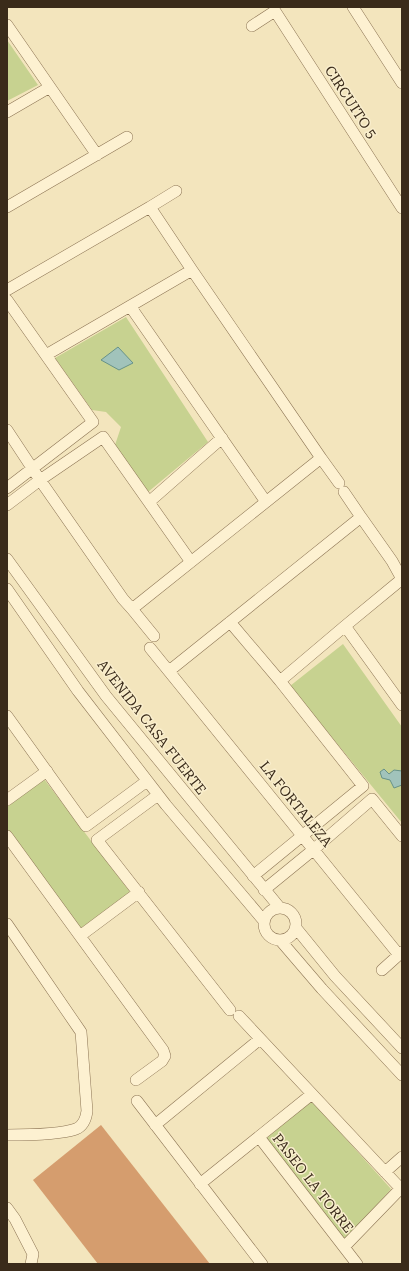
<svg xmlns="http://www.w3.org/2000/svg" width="409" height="1271" viewBox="0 0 409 1271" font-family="'Roboto Serif',serif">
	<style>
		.green { fill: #c7d290 }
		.water { fill: #a1c3bb; stroke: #679289 }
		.building { fill: #d59d6e }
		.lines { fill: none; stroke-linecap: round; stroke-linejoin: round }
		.minor-casing { stroke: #8c7454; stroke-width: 12 }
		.minor { stroke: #fdf1d1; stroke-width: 11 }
		.labels { text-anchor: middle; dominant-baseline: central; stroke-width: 3; stroke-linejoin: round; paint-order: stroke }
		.street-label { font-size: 14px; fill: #3a2b1a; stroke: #f9eecd }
	</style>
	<rect width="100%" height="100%" fill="#f3e5bd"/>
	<!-- green -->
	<path class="green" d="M7,40L38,85L7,101Z
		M126,317L208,442L148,492L115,445L121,427L106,412L92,410L55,358Z
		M343,644L402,727V823L290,686Z
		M44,779L130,892L80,929L7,831V807Z
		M312,1101L391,1189L343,1244L264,1140Z"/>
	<!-- water -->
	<path class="water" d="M118,347L133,363L119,370L101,360Z
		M384,769L389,774L394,770L402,771V785L394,788L390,780L382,778L380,772Z"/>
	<!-- building -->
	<path class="building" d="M101,1125L210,1264H98L33,1180Z"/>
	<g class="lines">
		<!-- minor casing -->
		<g class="minor-casing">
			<path id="minor" d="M353,7L402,83
				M7,25L97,155
				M252,26L275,11L402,208
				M7,112L50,87
				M7,207L127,137
				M150,207L176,191
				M7,290L150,207L192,270L321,458L132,609L123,599L40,480L7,430
				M7,300L93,422L7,488
				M130,306L266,502
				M46,355L192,270
				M321,458L339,483
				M344,492L361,517
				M149,502L222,438
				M7,505L40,480L103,437L191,562
				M7,559L106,696L280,908
				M7,589L78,691L166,805L264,921
				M132,609L154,636
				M230,622L280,681L363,786L253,876
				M345,626L402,705
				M150,648L399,955
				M169,671L361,517L392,561L402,579
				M280,681L345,626L402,579
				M7,716L86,826L147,781
				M158,795L97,840L230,1010
				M7,800L47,771
				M7,836L163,1050L165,1056L162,1061L136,1080
				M264,890L313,850L372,799L402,836
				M264 924a16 16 0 1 1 32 0a16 16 0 1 1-32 0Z
				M7,924L81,1032L87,1111C86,1119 83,1126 76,1129C59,1135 26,1135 7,1135
				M296,928L335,976L402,1048
				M80,936L139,892
				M280,940L322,989L402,1075
				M382,970L402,952
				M239,1016L402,1190
				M137,1101L262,1264
				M155,1125L260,1039
				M259,1137L357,1264
				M385,1172L402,1157
				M200,1184L312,1094
				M7,1208L15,1219L33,1254L31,1264
				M344,1247L402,1187"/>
		</g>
		<!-- minor -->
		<use href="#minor" class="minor"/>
	</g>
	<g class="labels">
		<!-- street labels -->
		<g class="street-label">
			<text transform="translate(351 102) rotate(57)">CIRCUITO 5</text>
			<text transform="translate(152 727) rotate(52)">AVENIDA CASA FUERTE</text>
			<text transform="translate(296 804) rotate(51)">LA FORTALEZA</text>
			<text transform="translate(313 1183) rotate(52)">PASEO LA TORRE</text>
		</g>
	</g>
	<!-- border -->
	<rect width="409" height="1271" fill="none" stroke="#3a2b1a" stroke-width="16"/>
</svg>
